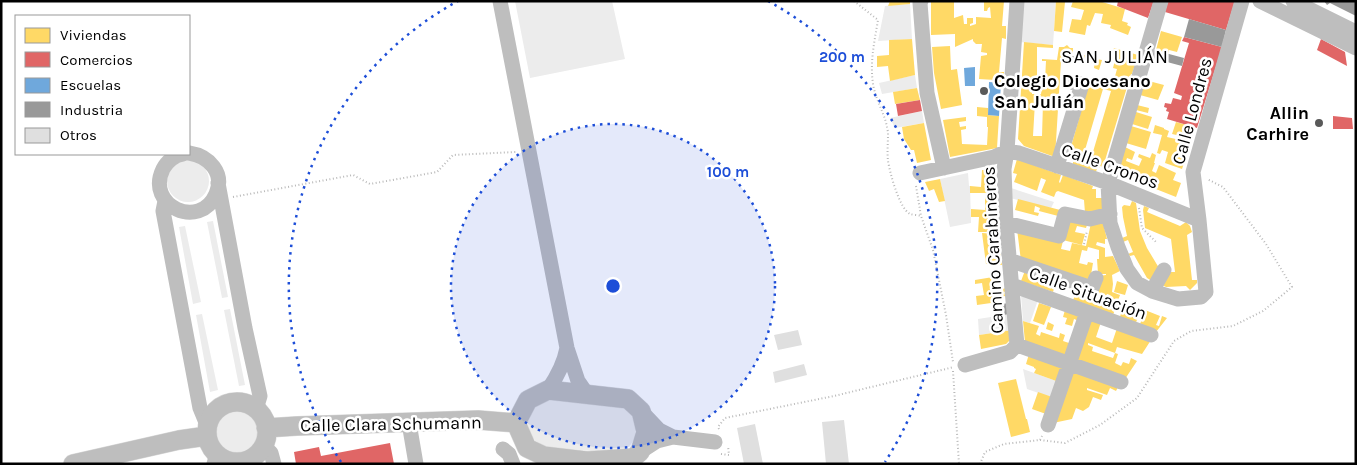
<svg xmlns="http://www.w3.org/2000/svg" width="1357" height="465" viewBox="0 0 1357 465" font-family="Karla,sans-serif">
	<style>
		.green { fill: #ececec }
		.homes { fill: #ffd966; fill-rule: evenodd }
		.shops { fill: #e06666 }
		.schools { fill: #6fa8dc }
		.industry { fill: #999 }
		.building { fill: #dfdfdf }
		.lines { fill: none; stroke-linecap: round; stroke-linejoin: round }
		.major-casing { stroke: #dbdbdb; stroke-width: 20 }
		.path { stroke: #b9b9b9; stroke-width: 2; stroke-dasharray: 1 2.5; stroke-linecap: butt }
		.minor { stroke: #bebebe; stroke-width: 15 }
		.major { stroke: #bebebe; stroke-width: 19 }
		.ring { fill: none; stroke: #1d4ed8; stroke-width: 2.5; stroke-dasharray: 2.5 5 }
		.poi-dot { fill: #595959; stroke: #fff; stroke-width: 2 }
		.labels { text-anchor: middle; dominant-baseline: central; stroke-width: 5; stroke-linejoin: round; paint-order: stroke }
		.poi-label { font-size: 18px; font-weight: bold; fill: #000; stroke: #fff; text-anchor: start }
		.street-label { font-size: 18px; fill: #000; stroke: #fff }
		.neighbourhood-label { font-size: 19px; letter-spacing: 1px; fill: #000; stroke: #fff }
		.centre { fill: #1d4ed8; stroke: #fff; stroke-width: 2.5 }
		.ring-label { font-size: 15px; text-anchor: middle; font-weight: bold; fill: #1d4ed8; stroke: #fff; stroke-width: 5; stroke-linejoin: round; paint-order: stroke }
	</style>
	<rect width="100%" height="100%" fill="#fff"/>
	<!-- green -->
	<path class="green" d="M515,1H612L625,59L530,78Z
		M1024,1H1056L1053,45L1019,42Z
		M910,4L912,39L878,41L885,6Z
		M915,75L917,88L882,94L879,83Z
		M922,111L924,123L895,128L890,118Z
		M167 181a21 21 0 1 1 42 0a21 21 0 1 1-42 0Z
		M968,173L969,186H970L971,223L950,227L940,179Z
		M1011,188L1054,202L1051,208L1010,198Z
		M213,221L228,297L222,298L207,222Z
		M185,226L201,302L193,304L179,227Z
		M1021,295L1038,300L1030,323L1023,321Z
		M230,309L245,385L239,386L224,310Z
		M202,314L218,390L210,392L196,315Z
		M1010,314L1013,330L979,335L978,319Z
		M1023,369L1059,382L1053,398L1027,389Z
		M545,399L620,404L634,416C638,435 636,447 616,453L544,447C521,435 522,409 545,399Z
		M214 431a22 22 0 1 1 44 0a22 22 0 1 1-44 0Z"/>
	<!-- homes -->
	<path class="homes" d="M890,1H910V4L888,6Z
		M931,1H954V18L963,15L964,24H967V18H973V23L970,24V26L976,24V17L991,18L990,7L988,8L987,11H984V1H1004L1002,26H1006V39L1002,38L999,72H1004V83H995V80L979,79L981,56L987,55V53L981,52L982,44H976L973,41V39L955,47V34L931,35Z
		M1056,1L1065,2L1062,32L1054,31Z
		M1073,1H1099L1125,9L1122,21L1128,23L1127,25L1131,27L1128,35L1110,28L1111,25L1101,23L1103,14L1095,13L1090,26L1087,25L1085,35L1069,32L1072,19L1081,20L1084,10L1071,7Z
		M1161,31L1182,37L1177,52L1169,50L1168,54L1156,50Z
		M912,39L915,75L890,81L888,66L877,67V56L889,55V40Z
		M1024,42L1053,45V48L1037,47V79L1045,80L1046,61H1042V59L1057,60L1059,47H1064L1067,45L1070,48H1073L1072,62L1061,61L1055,157L1024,146L1018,139ZM1032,86L1042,87L1041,94H1032ZM1035,102L1043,103L1042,136H1033Z
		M950,46L951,70L957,69L962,105L941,109L934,73L932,47Z
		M1114,48L1138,55L1132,74H1131L1103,167L1100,166L1099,168H1097L1096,172L1073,164V161L1071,160L1072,158L1068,157L1090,80L1107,85L1109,79L1114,80L1117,69L1113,68L1115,60L1111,59ZM1103,89L1111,91L1090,162L1082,160Z
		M1083,55L1092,56L1091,64L1081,62Z
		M1095,59L1102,60L1099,70L1094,68Z
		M1145,80L1164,85L1158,100L1140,95Z
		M917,88L920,100L895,104L893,92Z
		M1137,105L1149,108L1148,113L1136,110Z
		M977,107L988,108V115L999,116L997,148L950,157L943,120L966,117V121L959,122L960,127L966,126V129L961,130L962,144L987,145L988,127H987V117L977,116Z
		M1136,112L1152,117L1148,129L1132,124Z
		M1176,122L1194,127L1189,143L1187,142L1185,150L1188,151L1182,169L1165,163L1168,152L1162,150L1160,154L1157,153L1162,135L1153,133L1155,125L1164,128V129L1169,131L1167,137L1180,140L1181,136L1172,134Z
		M924,123L931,160L917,163L914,150H911L904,139L902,127Z
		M1131,126L1151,132L1146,149L1126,143Z
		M1125,147L1135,152L1132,160L1127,158L1126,161L1139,166L1142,159L1138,157L1139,154L1150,158L1152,153L1156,155L1154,163H1155L1152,171L1156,173L1159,165L1176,173L1173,180L1181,183L1176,197L1118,174Z
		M1017,159L1061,175L1059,182L1060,183L1063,175L1093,186L1092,189H1096V198H1102V212L1085,213L1084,200L1058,191L1056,192L1054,197L1041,192L1046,180L1041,178L1037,191L1014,182L1017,174L1013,173Z
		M982,170L996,171L995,193H970V186L981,187Z
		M940,179L945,201L939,202L934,189L929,191L925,182Z
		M985,195H995L993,227H995V232H978L979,217H971V209L985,210Z
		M1018,199L1064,211L1062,217L1039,211L1040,208L1035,206L1034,212L1039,213L1038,216L1015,210Z
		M1132,201L1136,203L1140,231L1147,248L1159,268L1152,281L1147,278L1134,255L1130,256L1128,254L1133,252L1128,240L1123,242L1122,238L1127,236L1123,217L1122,207L1124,205L1130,206Z
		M1144,206L1149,208L1147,212L1180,226L1186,222L1190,226L1192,232L1187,235L1192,280H1197V283L1190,290L1186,286L1166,287L1162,285L1169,272H1175L1171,239L1145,228L1143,210Z
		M1069,218L1088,222L1086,228L1077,226L1075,232L1085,234L1082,245L1063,240Z
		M1091,223H1103L1107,239H1105V244L1097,242L1096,245L1105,248V257L1113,256L1120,271L1112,275L1113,284L1112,292L1120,295L1113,315L1085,305L1084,308L1072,303L1078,287L1093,292L1099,276L1106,275V274H1098L1097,259H1099V250L1088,247L1087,251L1082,250L1079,263L1087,265L1088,262L1093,263L1091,275L1094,276L1092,283L1063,275L1021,261L1017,229L1063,241L1061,249L1070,251L1072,243L1086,246ZM1095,293L1106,297L1107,294L1110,295L1109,298H1111L1110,301L1094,296Z
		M982,233L997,234L1002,265L986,264Z
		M1026,268L1057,279L1053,292L1021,281Z
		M999,276L1001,289L1007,288V291L1004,292L1005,296L1002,297L1003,303L992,305L991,303L977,305L976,296L984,295L982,283L975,284V280Z
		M1117,281L1128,285L1125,295L1114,292Z
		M1039,303L1051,307L1044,325L1033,321Z
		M1124,306L1140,312L1135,325L1119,319Z
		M1065,310L1081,315L1079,321L1074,319L1072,326L1065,324L1067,318L1063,317Z
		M1145,310L1160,316L1156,325L1159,326L1162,316L1167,318L1156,332L1139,327Z
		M1089,318L1101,322L1096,337L1112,343L1117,328L1151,340L1142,354L1117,347L1115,353L1088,343V345L1093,347L1092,351L1113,358L1115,353L1118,354L1115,363L1121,366L1123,362L1129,364L1131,358L1137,361L1125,379L1075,359Z
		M1023,321L1039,326L1036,334L1040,336L1041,332L1059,338L1060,333L1065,335L1063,341L1072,344L1067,359L1025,342Z
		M1048,322L1054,325L1052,331L1046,329Z
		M1013,330L1012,338L1006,344L981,349L979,335Z
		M1029,354L1065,366L1059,382L1034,373L1036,369L1034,368V367L1026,364Z
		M1072,368L1119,385L1116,391L1110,388L1107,395L1087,388V390L1103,395L1101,400L1093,397L1089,407L1083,411L1076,408L1072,419L1053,423Z
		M1016,379L1026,419H1027L1030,432L1011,437L998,383Z
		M1038,392L1052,397L1046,414L1032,409Z"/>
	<!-- shops -->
	<path class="shops" d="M1118,1H1154L1148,18L1117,6Z
		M1168,1H1235L1226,30L1165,12Z
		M1184,37L1222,47L1197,128L1167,119L1169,112L1166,111L1167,108L1164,107L1165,103L1171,104L1173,98L1181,100L1182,96L1174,93L1189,43L1182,41Z
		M1321,39L1345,52L1347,66L1317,50Z
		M920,100L922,111L898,116L896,104Z
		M1333,116L1352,118L1353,129H1333Z
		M390,443L394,464H296L294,452L319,447L321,456Z"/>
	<!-- schools -->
	<path class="schools" d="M975,67V86H965L964,68Z
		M989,82L1001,83L999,116L988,115Z"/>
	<!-- industry -->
	<path class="industry" d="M1324,1H1356V16L1330,3L1327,5Z
		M1189,19L1226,30L1222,47L1184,37Z
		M1154,50L1184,58L1182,66L1152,58Z
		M1077,55L1082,56L1081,62H1072V56H1077Z
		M1009,303L1010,314L996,316L994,305Z"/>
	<!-- building -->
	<path class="building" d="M798,330L802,345L778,350L774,335Z
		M804,364L807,375L775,383L773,372Z
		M844,420L849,464H826L822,422Z
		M755,424L763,464H744L737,428Z"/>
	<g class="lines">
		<!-- major casing -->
		<g class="major-casing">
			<path id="major" d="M548,390L628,399L641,411L646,432L640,452L633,458L587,461L544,456L527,448L516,423L528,400Z
				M207 432a30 30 0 1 1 60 0a30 30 0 1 1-60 0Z
				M266,428L297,426L478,420L516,423
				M73,464L179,440L207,436"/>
		</g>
		<!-- path -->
		<path class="path" d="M854,1L878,20C874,44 869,66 874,89C878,105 887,118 888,134C888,143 887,152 888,161C890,173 899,208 910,214C913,215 918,215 921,216
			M1,3L4,1
			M916,186L921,216L933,250L946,315L953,362
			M233,197L353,175L370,184L437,172L453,155L516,152
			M1139,208L1142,228L1156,242
			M1084,244L1087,231
			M953,371L959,464
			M719,429L718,427L725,418L834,396L954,367
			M1040,440L1065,443L1100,425L1137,398L1174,341L1191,331L1233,326L1263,311L1292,287L1266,244L1223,187L1207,179
			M721,454L729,455L728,446
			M980,464L985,452L1004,444L1040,440L1042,436"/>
		<!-- minor -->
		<path class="minor" d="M500,1L567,348L578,381L587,394
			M921,1L920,3L927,93L944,168
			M1161,1L1108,183L1110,223L1118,247L1127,269L1137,283L1152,291L1178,299L1201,297L1206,292L1199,220L1193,172L1242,1
			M1260,1L1356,48
			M1293,1L1356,32
			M1007,151L1019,153L1108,183L1199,220
			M183,154C175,155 167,161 163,169C145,206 200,231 216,194C225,173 209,156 189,153
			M1057,166L1082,84L1074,83
			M920,173L994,157L1007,151
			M218,183L245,328L260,396L256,409
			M165,201L163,211L200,408L207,425
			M1006,223L1059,236L1065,214L1090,219L1110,214
			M1009,260L1092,288L1096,278
			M1012,285L1151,335
			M1152,291L1164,270
			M1017,345L1121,382
			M965,365L1010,352L1017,345L1006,223L1004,169L1007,151L1017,1
			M548,390C557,377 564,364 567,348
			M641,411L659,430L673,437L715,442
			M409,423L416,464
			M1048,425L1087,312
			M263,446L271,453L274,464
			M503,449L509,454L513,464
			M640,452L657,441L673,437
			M214,464L217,454"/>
		<!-- major -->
		<use href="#major" class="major"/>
	</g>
	<!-- distance rings -->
	<circle cx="613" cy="286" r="162" fill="#1d4ed8" fill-opacity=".12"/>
	<g class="ring">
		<circle cx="613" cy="286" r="162"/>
		<path d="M341 462A324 324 0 0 1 458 1M768 1A324 324 0 0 1 885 462"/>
	</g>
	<!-- markers -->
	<g class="poi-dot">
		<circle cx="984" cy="91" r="5"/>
		<circle cx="1319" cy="123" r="5"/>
	</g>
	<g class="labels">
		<!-- poi labels -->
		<g class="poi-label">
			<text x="994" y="81">Colegio Diocesano<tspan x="994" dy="21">San Julián</tspan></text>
			<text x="1309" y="113" text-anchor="end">Allin<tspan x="1309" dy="21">Carhire</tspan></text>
		</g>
		<!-- street labels -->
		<g class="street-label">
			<text transform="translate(1192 111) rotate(-75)">Calle Londres</text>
			<text transform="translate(1110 166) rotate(20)">Calle Cronos</text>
			<text transform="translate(993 250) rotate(-93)">Camino Carabineros</text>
			<text transform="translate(1088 293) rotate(20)">Calle Situación</text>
			<text transform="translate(391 424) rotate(-1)">Calle Clara Schumann</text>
		</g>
		<!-- neighbourhood labels -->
		<g class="neighbourhood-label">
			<text x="1115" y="57">SAN JULIÁN</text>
		</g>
	</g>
	<circle cx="613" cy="286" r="8" class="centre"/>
	<g class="ring-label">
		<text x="842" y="62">200 m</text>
		<text x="728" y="177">100 m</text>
	</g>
	<!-- border -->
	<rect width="1357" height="465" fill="none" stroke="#000000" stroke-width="5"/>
	<!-- legend -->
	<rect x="15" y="15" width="175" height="140" fill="#ffffff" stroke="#999999"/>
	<rect x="25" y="28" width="25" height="15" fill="#ffd966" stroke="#999999"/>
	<text x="60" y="40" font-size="15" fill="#000000">Viviendas</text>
	<rect x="25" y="52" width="25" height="15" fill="#e06666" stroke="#999999"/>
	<text x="60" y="65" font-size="15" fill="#000000">Comercios</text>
	<rect x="25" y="78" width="25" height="15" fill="#6fa8dc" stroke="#999999"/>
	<text x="60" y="90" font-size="15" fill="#000000">Escuelas</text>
	<rect x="25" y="102" width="25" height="15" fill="#999999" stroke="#999999"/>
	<text x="60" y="115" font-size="15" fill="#000000">Industria</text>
	<rect x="25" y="128" width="25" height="15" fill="#dfdfdf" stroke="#999999"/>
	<text x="60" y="140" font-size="15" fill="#000000">Otros</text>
</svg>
